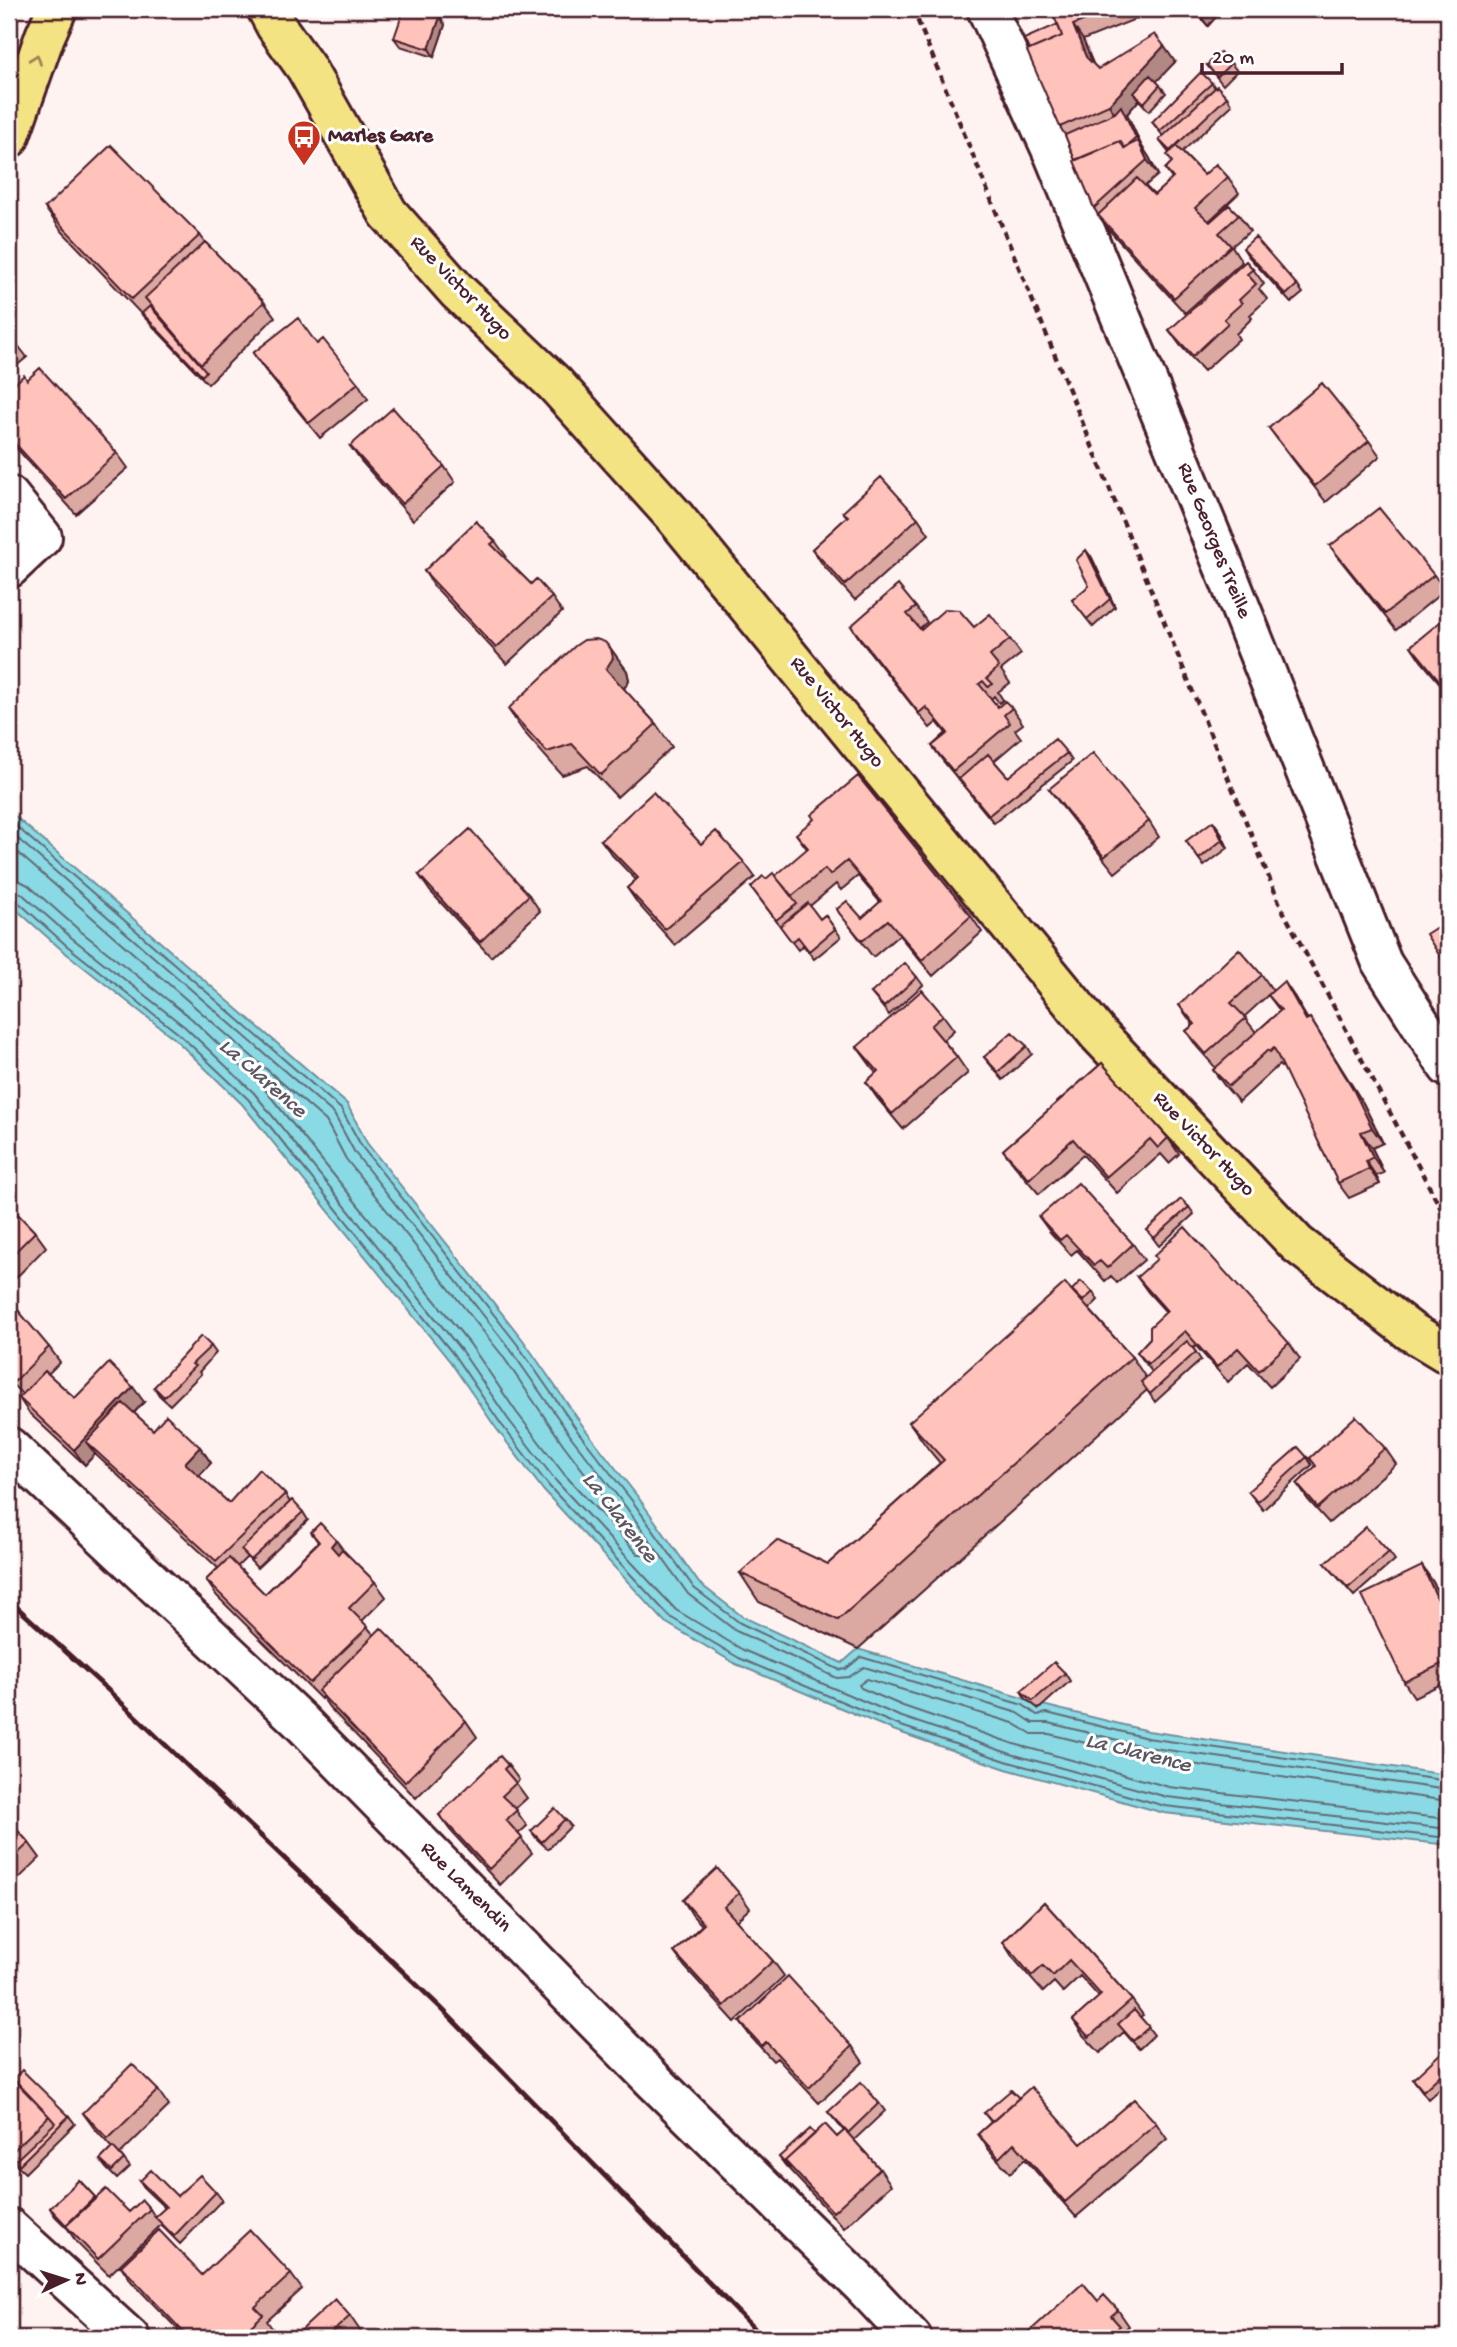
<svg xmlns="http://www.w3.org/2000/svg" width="1457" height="2347" viewBox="0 0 1457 2347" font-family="'Gochi Hand',sans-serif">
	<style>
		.water { fill: #89dae4; stroke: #708f9a; stroke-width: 2 }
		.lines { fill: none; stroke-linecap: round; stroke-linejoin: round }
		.shore { stroke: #636a75; stroke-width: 2 }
		.minor-casing { stroke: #4a1f2b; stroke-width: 44 }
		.major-casing { stroke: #4a1f2b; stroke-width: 44 }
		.path { stroke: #4a1f2b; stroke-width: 4.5; stroke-dasharray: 7 5; stroke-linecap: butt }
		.minor { stroke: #fff; stroke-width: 38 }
		.major { stroke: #f4e382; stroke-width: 38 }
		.rail { stroke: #4a1f2b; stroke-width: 5 }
		.wall { fill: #dba8a2; stroke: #4a1f2b; stroke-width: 2; fill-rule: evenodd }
		.shaded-wall { fill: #b28884; stroke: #4a1f2b; stroke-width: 2 }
		.building { fill: #ffc3bc; stroke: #4a1f2b; stroke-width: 2 }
		.oneway { stroke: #9f8156 }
		.labels { text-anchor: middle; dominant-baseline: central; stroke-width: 6; stroke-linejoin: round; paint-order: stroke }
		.poi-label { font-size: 21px; font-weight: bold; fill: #4a1f2b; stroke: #fff; text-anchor: start }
		.street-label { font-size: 21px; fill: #4a1f2b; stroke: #fff }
		.water-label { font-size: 23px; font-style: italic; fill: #5d5762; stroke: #fff }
	</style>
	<rect width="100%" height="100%" fill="#fff3f2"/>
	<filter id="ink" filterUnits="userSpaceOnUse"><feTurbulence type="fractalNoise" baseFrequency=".0143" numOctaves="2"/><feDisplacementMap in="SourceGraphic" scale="14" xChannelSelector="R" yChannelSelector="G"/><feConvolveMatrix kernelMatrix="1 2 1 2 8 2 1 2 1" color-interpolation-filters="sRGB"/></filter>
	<g filter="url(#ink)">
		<!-- water -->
		<path class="water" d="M9,811L347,1104L367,1143L523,1340L585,1429L638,1497L699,1583L743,1617L842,1663L858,1649L1026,1699L1039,1709L1043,1705L1148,1731L1448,1775V1845L1164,1813L1006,1769L893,1730L736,1664L665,1622L544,1491L496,1428L449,1360L242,1104L175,1039L62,950L9,903Z"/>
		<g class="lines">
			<!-- shore -->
			<path class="shore" d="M9,820L341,1109L362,1147L517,1344L579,1433L633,1502L694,1588L740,1623L840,1670L846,1669L861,1657L1023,1705L1037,1715L1047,1713L1147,1738L1448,1781
				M9,831L334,1114L355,1153L510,1349L572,1438L626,1507L688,1594L736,1631L837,1678L849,1677L864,1667L1018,1713L1033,1723H1049L1146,1747L1448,1790
				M9,845L326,1121L346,1159L502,1355L563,1444L643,1550V1554H638L564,1474L517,1413L470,1344L262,1086L192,1019L79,930L28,885L18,880L9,879
				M9,890L21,893L72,938L185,1027L254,1093L461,1350L508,1419L556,1481L676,1610L743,1650L899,1716L1011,1754L1167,1797L1448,1829
				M9,898L16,900L66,945L179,1034L248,1099L454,1355L501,1424L549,1486L670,1617L739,1658L895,1724L1009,1762L1165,1806L1448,1838
				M1448,1801L1143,1757L1049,1734H1032L1013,1723L867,1679L859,1685L861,1688L903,1706L1014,1744L1169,1787L1448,1819"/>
			<!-- minor casing -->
			<g class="minor-casing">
				<path id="minor" d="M987,9L1054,155L1229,579L1382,963L1448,1067
					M9,496L42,537L9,568
					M9,1447L300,1721L654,2081L863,2286L912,2338
					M9,2228L130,2338"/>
			</g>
			<!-- major casing -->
			<g class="major-casing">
				<path id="major" d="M267,9L276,26L306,68L388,213L457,291L555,384L674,516L1098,1034L1297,1244L1410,1331L1448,1354
					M9,138L45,36L57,9"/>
			</g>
			<!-- path -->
			<path class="path" d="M913,9L1281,907L1448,1222"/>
			<!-- minor -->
			<use href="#minor" class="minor"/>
			<!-- major -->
			<use href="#major" class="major"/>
			<!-- rail -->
			<path class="rail" d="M9,1600L109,1691L441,2008L763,2338"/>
		</g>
		<!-- wall -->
		<path class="wall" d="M1070,9H1134L1138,18L1083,40L1093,64L1098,69L1175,62L1156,81L1166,93L1149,111L1139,100L1127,114L1141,145L1149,157L1158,175L1145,186L1154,195L1172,179L1165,169L1172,162L1169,153L1159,140L1163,136L1152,122L1212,83L1215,88L1227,97L1232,105L1182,152L1204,175L1228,177L1239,193L1209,221L1210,222L1239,215L1250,231L1232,246L1242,262L1185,313L1109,230L1098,215L1094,208L1065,135L1060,127L1058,24Z
			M1193,9H1223L1208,26L1199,16Z
			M440,17L445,25L434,57L400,46L394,38Z
			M1231,63L1237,71L1223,85L1207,65Z
			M45,208L200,235L205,242L264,302L275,317L208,384L61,230Z
			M1243,248L1297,285L1303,293L1291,303L1248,256Z
			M1253,269L1264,284L1259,289L1267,299L1250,315L1252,318L1236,334L1239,339L1204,371L1180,345L1169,330Z
			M9,334L27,357L9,372Z
			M317,344L358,383L368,399L320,438L264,369L253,353Z
			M27,380L117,453L128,468L76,514L9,440V389Z
			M1269,428L1369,441L1380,456L1326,502L1280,443Z
			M350,446L444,466L455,482L413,520L361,461Z
			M843,512L918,518L929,534L855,600L823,565L812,549L847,517Z
			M495,541L506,556L504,558L531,584L552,597L562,612L507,664L434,586L424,571Z
			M1330,546L1434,575L1445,590L1396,630L1341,561Z
			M1092,558L1115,607L1093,627L1072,600L1089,586Z
			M916,607L927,622L920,628L921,630L974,627L1010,639L1021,654L1001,670L1010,683L998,692L1003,700L999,703L994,696L991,699L998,707L1012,708L1023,724L1015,730L1021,738L994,761L1008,777L1067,753L1072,761L994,823L943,761L932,746L946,733L937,722L930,728L861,641L851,626Z
			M1448,617V693L1421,661L1411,646Z
			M611,649L627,671L629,680L624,689L656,724L672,747L617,797L588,766L562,775L523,731L508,709Z
			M1049,789L1149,821L1159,837L1115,873L1060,804Z
			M1219,829L1228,848L1204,866L1186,841Z
			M796,834L971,916L982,932L933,976L899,935L873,957L837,909L862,918L880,902L858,876L841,890L836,884L810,906L820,919L825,915L841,937L814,959L803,945L798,950L751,887L766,879L780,883L807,849Z
			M601,840L701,844L744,862L755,877L675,945L638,904L627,888L636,880L612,855Z
			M419,875L529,895L540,911L491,957L430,891Z
			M1262,975L1273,991L1294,996L1307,1019L1310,1018L1320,1034L1363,1103L1383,1143L1372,1148L1384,1173L1376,1176L1380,1184L1349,1198L1338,1183L1283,1065L1281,1067L1279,1065L1239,1102L1224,1085L1213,1070L1215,1067L1197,1047L1186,1031L1193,1025L1179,1005ZM1268,995L1280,1011L1256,1032L1244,1017Z
			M917,977L923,985L889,1015L871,993Z
			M943,1015L954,1030L943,1040L957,1057L968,1073L903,1129L877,1098L866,1082L876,1073L857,1047Z
			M1027,1046L1032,1054L1003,1080L984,1057Z
			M1102,1063L1168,1138L1179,1154L1169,1163L1161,1154L1117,1193L1083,1155L1039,1194L1014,1165L1003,1150Z
			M9,1205L35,1232L46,1247L9,1285Z
			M1189,1207L1194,1214L1159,1246L1147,1230Z
			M1039,1217L1133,1244L1144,1260L1117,1283L1111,1276L1105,1281L1077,1250L1071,1255L1050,1232Z
			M1137,1277L1289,1343L1300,1359L1270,1387L1248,1363L1228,1382L1196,1346L1193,1348L1201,1360L1155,1402L1147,1390L858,1649L759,1602L740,1573L828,1564L940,1463L929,1450L909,1422L1073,1292H1093L1098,1300L1089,1309L1132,1357L1146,1378L1152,1372L1137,1352L1150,1338L1166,1312L1148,1292Z
			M9,1318L49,1347L60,1362L48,1374L75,1398L144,1402L134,1413L153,1430L200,1447L211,1463L199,1476L229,1503L285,1494L290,1502L303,1512L308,1520L257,1568L247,1557L237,1567L265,1594L318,1542L311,1532L344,1551L375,1582L386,1597L362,1621L374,1635L466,1721L477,1737L416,1798L329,1707L322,1697L321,1699L217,1596L206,1580L218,1568L95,1454L85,1465L29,1413L19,1398L22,1394L9,1381Z
			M211,1346L216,1353L199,1372L201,1374L170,1405L159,1395L154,1387Z
			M1385,1448L1396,1464L1329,1523L1308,1500L1297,1484L1316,1466L1310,1458Z
			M1307,1457L1312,1465L1263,1510L1248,1491Z
			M1389,1552L1395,1560L1354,1596L1325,1563Z
			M1422,1566L1433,1582L1448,1614V1681L1414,1697L1404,1682Z
			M1065,1673L1070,1681L1039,1709L1026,1699L1021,1691Z
			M508,1765L519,1780L516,1783L527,1798L515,1809L527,1826L518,1834L532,1853L500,1885L450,1830L439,1815Z
			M565,1819L571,1826L548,1849L537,1839L531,1831Z
			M9,1821L29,1843L40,1858L9,1888Z
			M739,1893L750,1908L736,1921L773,1961L784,1976L735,2022L685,1967L674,1952L702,1925L693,1916L683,1900Z
			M1044,1902L1132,2000L1143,2015L1140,2017L1154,2035L1139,2049L1124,2032L1100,2053L1083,2035L1073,2020L1099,1997L1080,1976L1063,1992L1054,1982L1043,1992L1013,1958L1003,1942Z
			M740,2022L852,2046L863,2062L819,2103L777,2058L773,2061L751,2037Z
			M1448,2055V2081L1428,2099L1413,2079Z
			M9,2074L13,2079L69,2116L75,2124L25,2173L13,2162L9,2167Z
			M158,2090L169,2106L120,2154L130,2167L117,2179L106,2168L100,2160L112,2148L94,2128L83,2113Z
			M1019,2098L1081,2144L1156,2123L1167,2139L1076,2217L1025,2159L1010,2173L989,2150L978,2134L991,2122L984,2113Z
			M879,2103L885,2111L854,2140L880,2169L891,2185L844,2228L785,2165L779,2157L815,2134L837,2137L844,2131L828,2112Z
			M79,2180L96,2198L129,2212L150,2209L155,2217L165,2208L145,2189L140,2181L177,2196L216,2192L222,2200L180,2244L161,2225L109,2275L76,2242L68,2229L55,2216L50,2208Z
			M121,2266L202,2275L291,2274L302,2289L267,2321L274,2331L266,2338H186L131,2281Z
			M1098,2301L1118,2310L1129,2326L1123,2331L1128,2338H1035L1030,2331Z
			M350,2316L361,2332L354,2338H293Z"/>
		<!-- shaded-wall -->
		<path class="shaded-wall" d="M1210,9H1223L1208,26L1202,18Z
			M440,17L445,25L434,57L429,49Z
			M1073,25L1083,40L1097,73L1086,57Z
			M1164,46L1175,62L1140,99L1134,93L1139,100L1127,114L1141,145L1149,157L1158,175L1147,160L1139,142L1120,121L1109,105Z
			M1086,550L1092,558L1115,607L1110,599Z
			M611,649L627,671L629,680L622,692L606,669Z
			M1213,821L1219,829L1228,848L1222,840Z
			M1284,981L1294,996L1317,1035L1306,1020Z
			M1310,1018L1320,1034L1363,1103L1383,1143L1372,1128Z
			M1361,1132L1372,1148L1384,1173L1373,1157Z
			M1366,1161L1376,1176L1380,1184L1369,1169Z
			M133,1387L144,1402L97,1452L86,1442L95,1454L85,1465L74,1450Z
			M200,1447L211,1463L196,1479L185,1463Z
			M336,1540L347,1555L341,1562L331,1546Z
			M1422,1566L1433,1582L1448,1614V1621Z"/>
		<!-- building -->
		<path class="building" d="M404,9H415L440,17L429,49L394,38Z
			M1070,9H1112L1073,25L1086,57L1098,69L1155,34L1164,46L1109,105L1060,127L1027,51L1062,36L1054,16Z
			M1194,9H1210L1202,18Z
			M1058,24L1062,36L1029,50L1024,39Z
			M1220,52L1231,63L1217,77L1207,65Z
			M1201,72L1212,83L1160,131L1152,122Z
			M1150,75L1160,85L1144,103L1134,93Z
			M1217,86L1227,97L1170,151L1159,140Z
			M1121,106L1136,138L1125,148L1120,141L1075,160L1065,135L1115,113Z
			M1120,141L1124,148L1138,141L1147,160L1094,208L1074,161Z
			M111,145L200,235L132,299L45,208Z
			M1176,146L1204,175L1216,164L1228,177L1195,208L1210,222L1229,205L1239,215L1219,233L1231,246L1174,298L1098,215L1137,178L1154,195L1173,178L1165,169L1172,162L1167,155Z
			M1255,237L1297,285L1286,295L1243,248Z
			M205,242L264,302L201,364L145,298Z
			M1246,261L1253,269L1247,274L1256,284L1239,300L1242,303L1224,319L1228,323L1193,356L1169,330Z
			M150,306L206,371L202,376L142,313Z
			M298,318L317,344L323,339L358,383L309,423L253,353Z
			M9,334L16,342L9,347Z
			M40,368L117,453L66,499L9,437V389L24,375L27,380Z
			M1322,383L1369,441L1315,486L1269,428Z
			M393,408L444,466L402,504L350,446Z
			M881,477L918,518L845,585L812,549L848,516L843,512Z
			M1379,508L1434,575L1385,614L1330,546Z
			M476,521L495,541L491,544L531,584L536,579L552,597L496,648L424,571Z
			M1086,550L1110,599L1087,619L1072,600L1089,586L1076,560Z
			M898,585L916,607L907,614L921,630L945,609L959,610L974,627L990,614L1010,639L990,656L999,667L987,678L993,684L988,687L983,681L979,684L998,707L1005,701L1012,708L1004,715L1010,723L953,771L932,746L948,733L926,707L919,713L851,626Z
			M1447,616L1448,617V691L1411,646Z
			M596,639L605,642L611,649L613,658L606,669L656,724L601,775L572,744L547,752L508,709L575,646L584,640Z
			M1055,739L1067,753L989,815L959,779L988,754L1008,777Z
			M1093,753L1149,821L1104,857L1049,789Z
			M858,776L971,916L922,960L888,920L862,941L839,913L837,909L847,901L862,918L881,901L847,861L830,875L825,869L792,896L775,876L808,848L796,834L814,819L811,815Z
			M653,792L701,844L716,831L744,862L665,929L627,888L638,878L601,840Z
			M1213,821L1222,840L1199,859L1186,841Z
			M470,829L529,895L480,942L419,875Z
			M773,873L797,904L776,920L751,887L763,876L766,879Z
			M808,903L820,919L825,915L835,929L809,951L798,937L792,942L780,926Z
			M1448,920V969L1426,934Z
			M1239,949L1262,975L1231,1003L1246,1018L1206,1054L1186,1031L1195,1024L1179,1005Z
			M905,963L917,977L884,1007L871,993Z
			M1284,981L1306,1020L1310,1018L1352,1087L1372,1128L1361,1132L1373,1157L1366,1161L1369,1169L1338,1183L1274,1048L1270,1052L1268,1050L1229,1086L1213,1070L1281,1010L1268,995Z
			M922,990L943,1015L931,1026L957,1057L892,1114L866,1082L878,1071L857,1047Z
			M1012,1032L1027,1046L998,1072L984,1057Z
			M1102,1063L1168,1138L1158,1148L1150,1139L1106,1177L1073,1139L1029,1179L1003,1150Z
			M1078,1183L1133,1244L1107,1268L1100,1261L1094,1265L1066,1235L1060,1240L1039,1217Z
			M1181,1199L1189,1207L1154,1238L1147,1230Z
			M9,1205L35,1232L9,1258Z
			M1185,1227L1289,1343L1259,1371L1238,1348L1217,1367L1185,1331L1148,1364L1137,1352L1150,1338V1327L1167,1311L1137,1277L1157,1259L1154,1256Z
			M1081,1281L1093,1292L1083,1301L1072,1290Z
			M1065,1283L1132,1357L838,1620L740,1573L777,1540L828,1564L944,1460L909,1422Z
			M17,1309L49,1347L14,1382L9,1376V1318Z
			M201,1336L211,1346L192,1364L195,1366L164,1397L154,1387Z
			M1187,1341L1196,1352L1150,1394L1141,1382Z
			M109,1363L133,1387L74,1450L19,1398L45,1371L75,1398Z
			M123,1403L153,1430L166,1415L200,1447L185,1463L229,1503L259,1469L285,1494L216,1561L86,1442Z
			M1356,1416L1385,1448L1318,1508L1297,1484L1316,1466L1310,1458Z
			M1298,1447L1307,1457L1257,1502L1248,1491Z
			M292,1500L303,1512L251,1560L241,1550Z
			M320,1523L336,1540L331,1546L338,1554L342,1549L375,1582L349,1608L368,1627L310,1683L206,1580L229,1558L265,1594L319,1542L311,1532Z
			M1366,1527L1389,1552L1348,1588L1325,1563Z
			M1422,1566L1448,1621V1661L1404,1682L1362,1595Z
			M381,1628L427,1675L466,1721L405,1782L318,1691Z
			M1054,1662L1065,1673L1033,1701L1021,1691Z
			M500,1756L508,1765L504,1769L516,1783L502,1796L517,1810L506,1820L522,1838L489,1869L439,1815Z
			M555,1808L565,1819L542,1842L531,1831Z
			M9,1821L29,1843L9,1862Z
			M717,1868L739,1893L724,1907L773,1961L724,2006L674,1952L704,1924L683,1900Z
			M1044,1902L1132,2000L1089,2037L1073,2020L1101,1995L1069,1960L1053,1976L1043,1966L1032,1976L1003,1942Z
			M788,1976L852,2046L809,2088L766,2042L762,2046L740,2022Z
			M1134,2010L1149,2027L1133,2041L1118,2024Z
			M1444,2050L1448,2055V2068L1423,2091L1413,2079Z
			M132,2064L158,2090L108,2139L83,2113Z
			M22,2070L69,2116L19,2165L15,2161L55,2123L49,2116L13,2079Z
			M9,2074L49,2116L10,2154L9,2152Z
			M861,2082L879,2103L848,2133L828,2112Z
			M1031,2087L1081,2144L1134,2099L1156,2123L1065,2202L1014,2143L999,2158L978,2134Z
			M1011,2090L1019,2098L992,2122L984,2113Z
			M825,2124L837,2137L845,2130L880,2169L833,2212L785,2161Z
			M810,2129L815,2134L785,2161L790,2169L779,2157Z
			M113,2147L124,2159L112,2171L100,2160Z
			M151,2170L177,2196L200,2175L216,2192L174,2236L155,2217L166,2207L140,2181Z
			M79,2180L95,2197L66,2225L50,2208Z
			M106,2189L129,2212L142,2200L150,2209L98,2259L66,2226Z
			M159,2230L202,2275L250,2230L291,2274L255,2307L263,2315L238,2338H189L121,2266Z
			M1083,2283L1098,2301L1104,2295L1118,2310L1111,2316L1120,2326L1107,2338H1037L1030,2331Z
			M335,2299L350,2316L326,2338H293Z
			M1159,2328L1168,2338H1148Z"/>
		<!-- one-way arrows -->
		<defs><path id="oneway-chevron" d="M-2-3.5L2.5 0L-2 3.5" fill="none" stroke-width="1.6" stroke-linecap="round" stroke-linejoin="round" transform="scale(1.75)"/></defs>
		<use class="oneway" href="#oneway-chevron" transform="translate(36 59) rotate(-70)"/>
	</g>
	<!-- icons -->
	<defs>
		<g id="bus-pin" transform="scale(1.75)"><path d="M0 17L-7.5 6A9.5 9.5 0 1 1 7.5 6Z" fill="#c8321e" stroke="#fff"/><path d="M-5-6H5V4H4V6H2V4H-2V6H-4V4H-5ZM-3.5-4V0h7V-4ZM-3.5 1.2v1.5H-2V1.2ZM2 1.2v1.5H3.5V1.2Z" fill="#fff"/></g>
	</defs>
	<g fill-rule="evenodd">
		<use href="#bus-pin" x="304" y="137"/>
	</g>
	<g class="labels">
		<!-- poi labels -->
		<g class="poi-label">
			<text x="328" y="137">Marles Gare</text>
		</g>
		<!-- street labels -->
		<g class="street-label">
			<text transform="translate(460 289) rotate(46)">Rue Victor Hugo</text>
			<text transform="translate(1213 541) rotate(68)">Rue Georges Treille</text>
			<text transform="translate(836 713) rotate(51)">Rue Victor Hugo</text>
			<text transform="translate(1203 1145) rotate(46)">Rue Victor Hugo</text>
			<text transform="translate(465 1888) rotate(45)">Rue Lamendin</text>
		</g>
		<!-- water labels -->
		<g class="water-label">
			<text transform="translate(262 1079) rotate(41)">La Clarence</text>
			<text transform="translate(619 1518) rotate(52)">La Clarence</text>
			<text transform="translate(1138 1754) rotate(14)">La Clarence</text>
		</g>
	</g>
	<!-- margin -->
	<rect width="1457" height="2347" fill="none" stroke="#fff" stroke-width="35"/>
	<rect x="18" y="18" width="1422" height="2312" fill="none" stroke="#4a1f2b" stroke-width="2.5" filter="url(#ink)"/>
	<!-- north arrow -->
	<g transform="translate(66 2280) rotate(86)" stroke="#ffffff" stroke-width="5" paint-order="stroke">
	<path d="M0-5L12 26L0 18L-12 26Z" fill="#4a1f2b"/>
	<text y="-10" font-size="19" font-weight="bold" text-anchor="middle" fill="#4a1f2b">N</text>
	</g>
	<!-- scale -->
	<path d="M1202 63v10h140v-10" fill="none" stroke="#4a1f2b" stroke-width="3.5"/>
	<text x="1212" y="63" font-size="21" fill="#4a1f2b" stroke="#ffffff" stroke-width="5" paint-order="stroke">20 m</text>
</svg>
